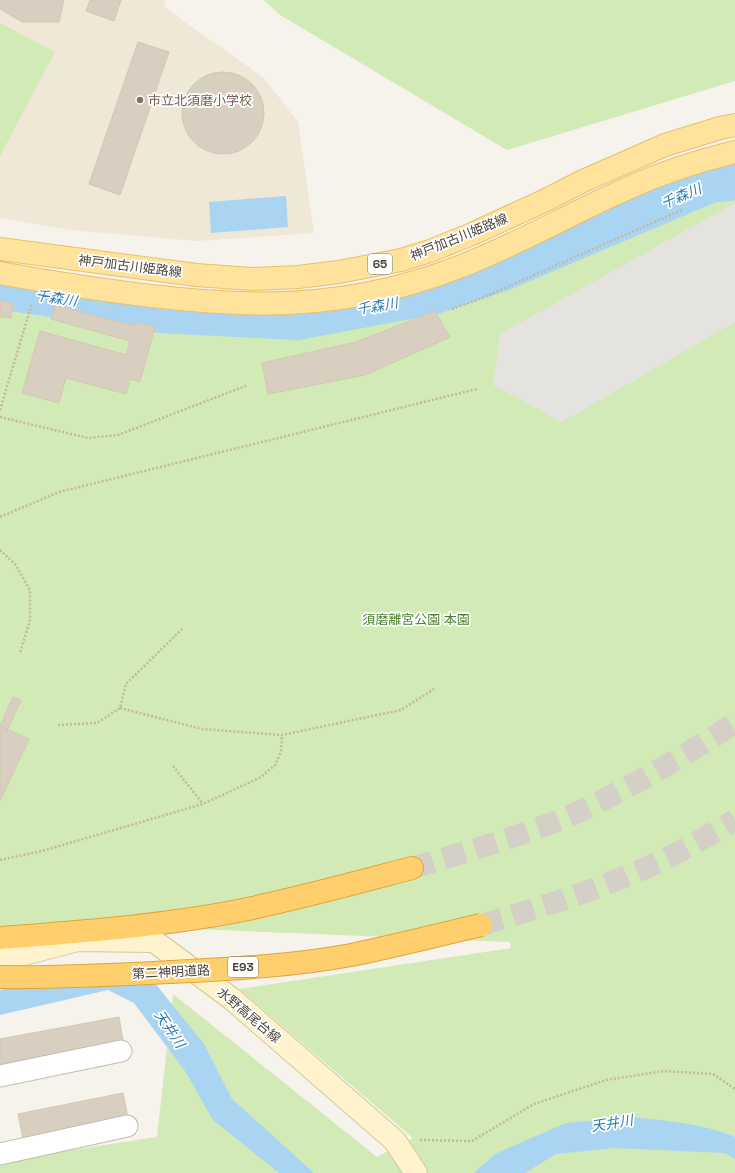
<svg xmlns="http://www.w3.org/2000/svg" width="735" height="1173" viewBox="0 0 735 1173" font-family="'Space Grotesk','Noto Sans JP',sans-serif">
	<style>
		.education { fill: #efe8d6 }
		.green { fill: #d2eab5 }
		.parking { fill: #e5e3e0 }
		.water { fill: #a9d4f2 }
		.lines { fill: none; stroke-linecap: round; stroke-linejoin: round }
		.river { stroke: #a9d4f2; stroke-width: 38 }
		.building { fill: #d8cfc1; stroke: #d3c7b4 }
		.highway-tunnel { stroke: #d4d0c8; stroke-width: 22; stroke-dasharray: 22 11; stroke-linecap: butt }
		.street-casing { stroke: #c2bbae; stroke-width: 23 }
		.secondary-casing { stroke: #d6c79b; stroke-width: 24 }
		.primary-casing { stroke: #e6c16a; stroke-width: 24 }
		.highway-casing { stroke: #e0a43c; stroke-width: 24 }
		.path { stroke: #c4b79f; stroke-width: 2.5; stroke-dasharray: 2 2; stroke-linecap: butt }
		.street { stroke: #fff; stroke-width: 21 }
		.secondary { stroke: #fff3cd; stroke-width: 22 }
		.primary { stroke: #ffe39c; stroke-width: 22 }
		.highway { stroke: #ffcf6e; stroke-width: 22 }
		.highway-bridge-casing { stroke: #e0a43c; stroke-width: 24; stroke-linecap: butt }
		.highway-bridge { stroke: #ffcf6e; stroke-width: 22 }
		.education-dot { fill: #8d6e63; stroke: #fff; stroke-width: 1.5 }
		.labels { text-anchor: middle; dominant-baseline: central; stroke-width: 3.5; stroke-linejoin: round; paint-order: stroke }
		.shield { fill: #fff; stroke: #817c74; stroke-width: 1 }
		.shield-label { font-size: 12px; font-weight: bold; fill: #4b4439 }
		.education-label { font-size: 13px; fill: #785e54; stroke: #fff; text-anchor: start }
		.street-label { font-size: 13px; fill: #4b4439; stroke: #fff }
		.park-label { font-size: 13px; fill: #4a7f2a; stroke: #fff }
		.water-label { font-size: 14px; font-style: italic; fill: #2e7ab2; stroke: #fff }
	</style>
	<rect width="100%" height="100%" fill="#f6f3ec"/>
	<!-- education -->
	<path class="education" d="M0,0H166L164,7L264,78L298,122L314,233L197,241L69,230L0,218Z"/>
	<!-- green -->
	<path class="green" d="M264,0H735V81L507,150L280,15Z
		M0,23L55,52L0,156Z
		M712,181H735V1173H0V1161L157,1137L173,994L377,1157L413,1138L239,989L511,948L510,942L169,928L0,941V286L164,307L300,315L454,288Z"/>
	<!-- parking -->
	<path class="parking" d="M735,203V322L562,422L493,385L500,334Z"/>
	<!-- water -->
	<path class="water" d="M286,196L288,227L211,233L209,202Z
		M113,964L154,982L204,1044L232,1099L314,1173H279L213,1120L185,1071L134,1003L108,990L0,1015V990Z
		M632,1117C666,1121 702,1123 735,1137V1159L725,1153L614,1148L556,1154L525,1173H474L495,1154L566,1123Z"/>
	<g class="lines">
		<!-- river -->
		<path class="river" d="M0,289L18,293L160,314L297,321L435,295L503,272L710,184L735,181"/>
	</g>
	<!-- building -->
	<path class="building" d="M0,0H64L59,22H22L0,9Z
		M90,0H121L114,21L86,11Z
		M138,42L169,52L120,195L89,184Z
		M182 113a41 41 0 1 1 82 0a41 41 0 1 1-82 0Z
		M0,301L13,302L11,318L0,317Z
		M55,305L134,326L135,322L155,327L140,382L130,379L126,394L66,378L59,403L22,393L40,331L126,355L130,341L51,319Z
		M435,311L450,337L365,375L268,394L262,363L356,342Z
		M13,697L21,700L8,729L0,726Z
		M0,726L29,739L0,801Z
		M119,1017L123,1041L0,1064V1039Z
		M123,1093L128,1118L23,1139L18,1114Z"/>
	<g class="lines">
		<!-- highway-tunnel -->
		<path class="highway-tunnel" d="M412,868C467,851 524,836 576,813C632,787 684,756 735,723
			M481,925C539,908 597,890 652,865C681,852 708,836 735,820"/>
		<!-- street casing -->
		<g class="street-casing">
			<path id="street" d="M0,1076L121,1051
				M0,1154L127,1126"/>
		</g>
		<!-- secondary casing -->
		<g class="secondary-casing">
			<path id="secondary" d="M0,960L78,940L154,941L232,999L395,1141L416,1173"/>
		</g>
		<!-- primary casing -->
		<g class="primary-casing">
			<path id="primary" d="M0,249L196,275L252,279L298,277L339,272L401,260L430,251L472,234L546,200L583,181L665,145L720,128L735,125
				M0,273C78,287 161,300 240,303C314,306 390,294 459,267C516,245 570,214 626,189C661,173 698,161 735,152"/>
		</g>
		<!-- highway casing -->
		<g class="highway-casing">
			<path id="highway" d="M0,938C80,932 160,926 238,911C297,899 355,883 412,868"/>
		</g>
		<!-- path -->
		<path class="path" d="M452,309L482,298L682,210
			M0,410L32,303
			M0,417L88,438L118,435L248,385
			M0,517L59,492L477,389
			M0,550L15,564L30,590V620L20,653
			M120,708L202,729L282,735L401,710L434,689
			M58,725L97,723L120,708L126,684L183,628
			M173,766L203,804
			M0,860L42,851L203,804L261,777L275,765L281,752L282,735
			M420,1140L472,1141L534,1104L606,1080L664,1071L713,1074L735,1089"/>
		<!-- street -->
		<use href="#street" class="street"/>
		<!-- secondary -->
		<use href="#secondary" class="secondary"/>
		<!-- primary -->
		<use href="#primary" class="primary"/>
		<!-- highway -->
		<use href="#highway" class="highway"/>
		<!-- highway-bridge casing -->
		<g class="highway-bridge-casing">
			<path id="highway-bridge" d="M0,977C57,978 113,975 170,972C230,969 292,966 351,955C395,946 438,935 481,925"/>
		</g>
		<!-- highway-bridge -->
		<use href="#highway-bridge" class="highway-bridge"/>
	</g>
	<!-- markers -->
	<circle class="education-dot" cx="140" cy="100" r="4"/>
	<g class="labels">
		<!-- shield labels -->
		<g class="shield">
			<rect x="368" y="254" width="24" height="20" rx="3"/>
			<rect x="228" y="957" width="30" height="20" rx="3"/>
		</g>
		<g class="shield-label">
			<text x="380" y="264">65</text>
			<text x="243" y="967">E93</text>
		</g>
		<!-- education labels -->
		<g class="education-label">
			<text x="148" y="100">市立北須磨小学校</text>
		</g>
		<!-- street labels -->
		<g class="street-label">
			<text transform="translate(459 237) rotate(-22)">神戸加古川姫路線</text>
			<text transform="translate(130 266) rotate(7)">神戸加古川姫路線</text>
			<text transform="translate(171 972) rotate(-3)">第二神明道路</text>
			<text transform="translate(249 1015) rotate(40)">水野高尾台線</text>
		</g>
		<!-- park labels -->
		<g class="park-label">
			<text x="416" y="619">須磨離宮公園 本園</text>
		</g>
		<!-- water labels -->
		<g class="water-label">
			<text transform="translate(681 196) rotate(-23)">千森川</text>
			<text transform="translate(56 298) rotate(9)">千森川</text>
			<text transform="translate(377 306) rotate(-10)">千森川</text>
			<text transform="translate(170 1029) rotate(56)">天井川</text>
			<text transform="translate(612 1123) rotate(-9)">天井川</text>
		</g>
	</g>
</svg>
